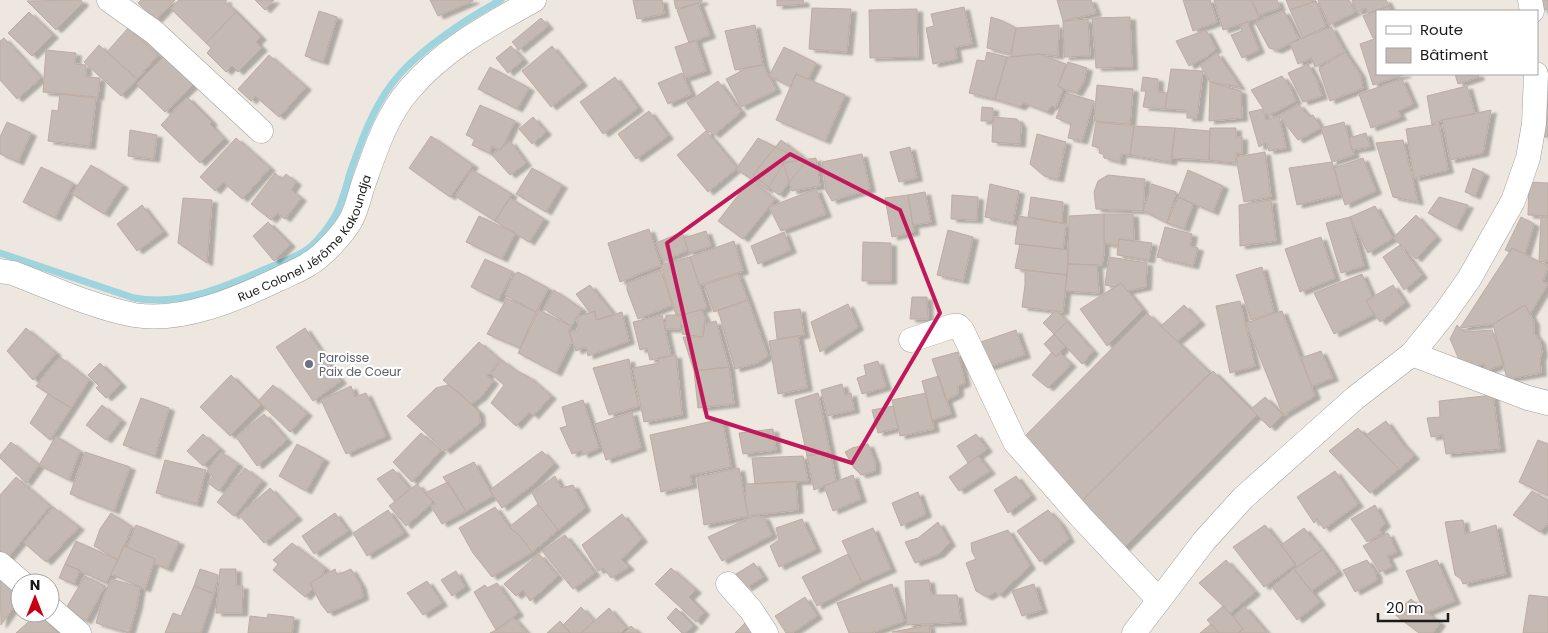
<svg xmlns="http://www.w3.org/2000/svg" width="1548" height="633" viewBox="0 0 1548 633" font-family="Poppins,sans-serif">
	<style>
		.lines { fill: none; stroke-linecap: round; stroke-linejoin: round }
		.stream { stroke: #9dd4dd; stroke-width: 7 }
		.building { fill: #c4b9b3; stroke: #bfaca1; filter: url(#shadow) }
		.minor-casing { stroke: #a2a2a2; stroke-width: 25 }
		.minor { stroke: #fff; stroke-width: 24 }
		.marked { fill: none; stroke: #c2185b; stroke-width: 4; stroke-linejoin: round }
		.worship-dot { fill: #6b7280; stroke: #fff; stroke-width: 2 }
		.labels { text-anchor: middle; dominant-baseline: central; stroke-width: 4.5; stroke-linejoin: round; paint-order: stroke }
		.street-label { font-size: 12px; fill: #1b1b1b; stroke: #fff }
		.worship-label { font-size: 12px; fill: #5b616d; stroke: #fff; text-anchor: start }
	</style>
	<defs>
		<filter id="shadow"><feDropShadow dx="5.5" dy="3" stdDeviation="1" flood-color="#0004"/></filter>
	</defs>
	<rect width="100%" height="100%" fill="#ede7df"/>
	<g class="lines">
		<!-- stream -->
		<path class="stream" d="M0,253L134,298C180,306 220,289 261,271C275,265 290,260 303,252C315,245 327,229 335,216C342,204 346,187 350,173C361,142 371,112 391,85C415,52 466,19 501,0"/>
	</g>
	<!-- building -->
	<path class="building" d="M81,0L83,3L56,30L27,1Z
		M141,0H175L156,20L138,3Z
		M179,0H227L225,2L236,12L206,43L171,9Z
		M255,0H274L265,10Z
		M430,0H473V1L438,16Z
		M633,0H662L664,14L637,19Z
		M674,0H702V2L676,9Z
		M777,0H803L804,4L777,6Z
		M1057,0H1091L1096,13L1063,21Z
		M1183,0H1210L1217,22L1193,31Z
		M1214,0H1251L1259,18L1223,30Z
		M1252,0H1277L1280,8L1259,15Z
		M1286,0H1315L1316,1L1290,10Z
		M1318,0H1349L1355,12L1329,25Z
		M1352,0H1386L1389,6L1368,13L1366,8L1357,12Z
		M1541,0H1548V9L1542,10Z
		M1316,1L1326,26L1303,38L1290,10Z
		M698,3L710,35L689,43L677,10Z
		M1389,6L1391,11H1377V37L1373,38L1363,16Z
		M964,7L972,44L955,47L957,59L933,64L926,28L934,26L931,14Z
		M812,8L851,9L847,52L809,49Z
		M917,9L918,57L870,58L869,10Z
		M319,11L337,17L323,62L305,56Z
		M1284,11L1299,39L1277,50L1269,48L1255,22Z
		M29,12L53,35L32,56L8,33Z
		M236,12L261,37L256,42L262,48L238,72L232,66L226,72L207,53L211,48L206,43Z
		M991,17L1003,21L1016,28L1011,54L987,48Z
		M1130,17L1132,67L1096,68L1092,18Z
		M541,18L548,26L519,50L512,42Z
		M1088,19L1090,56L1064,57L1063,21Z
		M1247,21L1259,50L1242,58L1231,35L1242,31L1240,26Z
		M755,25L763,65L735,70L725,31Z
		M1059,25L1058,56L1039,54L1011,57L1016,28Z
		M1331,27L1345,52L1315,67L1311,58L1298,64L1290,43Z
		M128,28L158,55L137,79L107,52Z
		M1206,30L1216,49L1206,57L1189,66L1176,41Z
		M4,38L41,78L17,99L0,80V41Z
		M1377,38V74H1406L1373,85L1360,44Z
		M696,40L706,71L685,78L675,47Z
		M99,45L137,79L121,96L84,62Z
		M511,46L523,60L508,73L496,58Z
		M552,46L582,83L551,107L522,71Z
		M784,47L816,63L808,79L796,74L791,87L769,76Z
		M46,50L76,53L75,64L86,65V77L100,78L98,97L43,92Z
		M987,52L1007,57L995,99L969,93L977,60L985,61Z
		M1345,52L1360,74L1363,88L1330,101L1319,69Z
		M1217,53L1240,87L1210,82L1200,65Z
		M1039,54L1066,64L1058,86L1063,89L1056,107L1051,106L1047,112L1024,103L1020,107L995,99L1007,57Z
		M165,55L194,84L165,112L136,84Z
		M269,55L306,87L279,117L255,96L251,101L238,89Z
		M1068,62L1087,68L1084,81L1077,93L1063,89L1058,86Z
		M1308,64L1318,83L1322,96L1303,102L1288,73Z
		M763,65L776,90L741,107L726,79L749,67Z
		M490,67L529,88L517,109L478,89Z
		M1171,69L1203,71L1197,118H1187V110L1165,109Z
		M682,73L691,94L668,104L658,83Z
		M796,74L845,95L825,141L776,120Z
		M1455,74H1478L1479,77L1458,84Z
		M1282,76L1290,87L1296,101L1268,116L1251,90Z
		M615,77L638,108L603,134L580,102Z
		M1143,77L1158,79V92L1167,93L1165,109L1143,107L1146,91H1141Z
		M1402,79L1413,104L1398,111L1401,117L1371,128L1359,94Z
		M718,81L741,112L714,135L710,131L708,133L687,103Z
		M1210,82L1241,91L1242,118L1209,121Z
		M1097,85L1133,89L1130,124L1094,121Z
		M1467,86L1475,114L1442,120L1432,125L1427,96Z
		M1543,92H1548V137H1543Z
		M1066,93L1094,101L1082,141L1068,138L1071,124L1056,118Z
		M60,94L96,98L90,146L48,141L52,110L58,111Z
		M187,97L212,122L210,124L224,139L200,163L161,125Z
		M1298,104L1309,117L1313,115L1321,128L1298,140L1279,116Z
		M480,105L515,121L501,150L492,146L489,153L472,145L475,139L466,135Z
		M982,107L993,108V121H981Z
		M1263,109L1266,120L1279,116L1286,148L1269,151L1266,143L1259,147L1249,112Z
		M1491,110L1483,153L1450,160L1442,120Z
		M649,111L668,136L636,159L618,134Z
		M533,117L546,132L532,144L519,129Z
		M993,117L1017,119L1021,125L1020,144L992,142Z
		M7,122L31,133L18,162L0,154V137Z
		M1096,122L1134,126L1130,155L1121,154L1120,162L1104,158L1103,154L1099,153L1100,148L1092,146Z
		M1344,122L1354,155L1332,162L1321,128Z
		M1439,124L1448,170L1414,178L1406,129Z
		M1134,126L1175,128L1171,162L1130,155Z
		M1175,128L1210,131L1209,160L1172,158Z
		M1210,128H1236V137H1242V153H1236V163L1209,160Z
		M130,130L157,135L154,159L128,156Z
		M706,131L737,168L708,192L677,155Z
		M1366,133L1370,147L1352,150L1349,138Z
		M1037,134L1066,142L1058,179L1044,176L1030,164Z
		M431,136L473,165L450,197L409,168Z
		M236,138L270,168L242,199L223,182L215,191L200,177Z
		M758,138L789,154L767,190L736,169Z
		M781,140L807,160L779,195L753,175Z
		M1403,140L1418,202L1393,197L1376,143Z
		M510,141L526,163L510,175L492,155Z
		M910,147L917,178L899,182L890,152Z
		M1265,152L1271,197L1244,202L1236,157Z
		M862,154L870,189L832,201L826,191L822,162Z
		M816,158L820,186L792,191L783,163Z
		M1363,158L1376,191L1345,205L1334,168Z
		M1332,162L1341,194L1297,205L1289,168Z
		M91,165L123,185L104,214L72,194Z
		M41,167L73,183L55,218L23,202Z
		M532,168L562,185L546,212L516,194Z
		M1473,168L1484,173L1475,196L1465,192Z
		M472,170L512,194L495,221L455,196Z
		M1188,170L1223,186L1213,212L1178,197Z
		M275,173L282,179L286,174L296,182L291,190L301,198L285,219L277,213L271,220L251,204Z
		M1108,175L1145,179L1143,211L1096,209L1094,192L1098,181Z
		M750,180L775,199L743,239L718,221Z
		M1529,182L1548,183V216L1528,215Z
		M990,184L1019,191L1013,223L985,217Z
		M1152,184L1176,192L1167,223L1143,211Z
		M816,189L826,214L781,231L769,207Z
		M925,192L931,222L913,225L908,195Z
		M908,195L914,232L892,237L885,198Z
		M952,195L978,197L977,220L951,219Z
		M1031,197L1063,202L1062,223L1028,217Z
		M1178,197L1193,204L1184,229L1167,223Z
		M1439,197L1468,205L1456,228L1428,213Z
		M183,198L212,200L207,263L178,243Z
		M510,198L544,219L529,242L495,221Z
		M1271,200L1276,241L1240,246L1239,205Z
		M142,205L163,232L137,251L117,224Z
		M1375,206L1393,238L1368,253L1350,217Z
		M1104,214V253L1102,265L1068,264L1069,216Z
		M1104,214H1133L1134,241L1119,239L1118,246L1104,243Z
		M1416,215L1436,237L1416,259L1393,238Z
		M479,216L515,233L502,259L466,242Z
		M1019,216L1066,224L1063,249L1015,244Z
		M1350,217L1364,266L1341,273L1326,223Z
		M1521,217L1534,224L1525,254L1512,248L1510,252L1505,250Z
		M1541,217H1548V261L1539,262Z
		M268,222L290,244L274,261L253,236Z
		M1165,227L1192,234L1190,246L1198,248L1193,266L1157,257Z
		M649,229L661,265L620,282L608,243Z
		M948,230L973,237L963,281L937,275Z
		M706,231L711,246L689,253L684,238Z
		M682,232L688,250L663,261L656,243Z
		M784,232L791,250L758,264L751,246Z
		M1321,237L1335,278L1300,292L1285,249Z
		M1119,239L1152,243L1149,260L1117,255Z
		M734,241L743,271L699,285L690,257Z
		M863,242L891,243V281H862Z
		M1020,244L1068,250L1067,275L1025,270L1015,268Z
		M1400,245L1422,275L1404,290L1383,257Z
		M1512,248L1548,266L1543,282L1548,284L1530,314L1525,305L1493,324L1460,328Z
		M690,257L707,308L682,315H676L661,265Z
		M1109,257L1147,263L1146,287L1127,291L1121,283L1115,287L1105,285Z
		M485,259L513,272L498,300L471,287Z
		M1068,264L1097,265L1099,293L1065,291Z
		M1262,267L1274,312L1251,320L1236,275Z
		M661,270L672,305L638,319L627,290V283Z
		M1025,270L1067,275L1063,312L1022,307L1025,285Z
		M518,272L548,288L536,312L505,295L513,276Z
		M738,274L748,300L714,312L704,285Z
		M1362,274L1372,297L1366,301L1374,314L1334,334L1314,293Z
		M1121,283L1143,310L1107,346L1080,309Z
		M590,285L614,315L596,320L595,311L590,313L576,294Z
		M1393,285L1405,303L1380,322L1366,301Z
		M554,290L582,309L571,326L544,309Z
		M912,297H927L928,319H910Z
		M507,298L536,312L520,348L487,334Z
		M748,300L768,356L757,363L735,369L718,310Z
		M1240,301L1255,366L1230,373L1216,306Z
		M848,304L858,327L820,352L811,322Z
		M1184,305L1200,322L1177,341L1161,326Z
		M1525,305L1534,322V333L1540,341L1542,353L1540,359L1541,373L1507,379L1493,324Z
		M800,309L804,335L777,339L774,312Z
		M539,310L571,326L569,332L572,341L556,373L518,353Z
		M701,310L705,318L703,337L682,334L684,314Z
		M1056,310L1067,322L1054,334L1043,323Z
		M595,311L596,320L622,312L629,341L588,356L586,347L576,351L569,332L578,330L577,317Z
		M1282,311L1315,396L1283,415L1246,323Z
		M1147,313L1210,373L1079,504L1018,443Z
		M662,315L671,356L650,360L647,348L640,350L633,322Z
		M666,315H682L680,329H665Z
		M716,321L729,367L694,371L683,337H703L705,324Z
		M1067,322L1093,351L1082,364L1054,334Z
		M1457,325L1464,332L1492,330L1504,364L1486,371L1484,363L1471,369L1461,364L1450,339Z
		M26,328L56,353L33,380L7,351Z
		M305,328L341,381L313,401L276,347Z
		M1016,330L1025,355L985,368L975,344Z
		M1054,334L1065,346L1056,357L1044,344Z
		M798,336L807,388L778,394L769,341Z
		M479,342L500,360L487,376L493,381L481,397L471,404L443,380Z
		M1321,351L1333,378L1312,386L1301,358Z
		M958,352L965,383L958,386V394L946,400L932,359Z
		M1052,352L1056,357L1059,353L1071,364L1048,388L1032,375Z
		M676,355L682,415L644,422L633,368L659,363L658,358Z
		M60,357L89,380L71,408L36,386Z
		M629,359L632,379L639,406L609,415L593,368Z
		M502,360L515,370L529,377L551,396L533,416L529,412L516,426L491,403L504,385L491,374Z
		M878,361L886,387L862,394L857,378L866,375L864,365Z
		M100,363L121,384L106,398L96,388L99,386L88,375Z
		M729,367L734,404L698,408L694,371Z
		M1213,371L1257,415L1122,550L1079,504Z
		M231,375L261,405L230,436L200,407Z
		M939,376L951,414L932,420L922,381Z
		M842,384L845,395L851,393L854,410L827,416L821,390Z
		M273,385L307,413L290,432L258,401Z
		M448,385L461,394L479,412L480,423L445,451L407,416L436,388Z
		M351,386L355,397L366,393L386,436L346,454L321,400Z
		M818,393L830,452L807,456L795,400Z
		M926,393L934,429L900,436L892,400Z
		M48,394L71,408L50,440L30,423Z
		M1493,395L1500,449L1446,454L1443,435L1431,437L1427,418L1440,417L1439,401Z
		M1265,397L1283,415L1270,428L1251,409Z
		M141,398L169,408L155,456L123,445Z
		M583,400L599,448L583,455L581,450L572,454L560,428L567,426L562,407Z
		M102,405L121,420L106,440L86,425Z
		M893,406L898,428L878,433L872,410Z
		M632,412L641,448L606,460L595,424Z
		M264,414L287,440L257,466L236,437Z
		M722,419L731,467L690,475L692,485L661,492L650,435Z
		M1386,421L1402,443L1414,456L1399,469L1366,435Z
		M1358,428L1399,469L1370,493L1329,451Z
		M773,429L776,450L743,454L739,433Z
		M421,433L441,450L412,482L393,462Z
		M203,434L220,449L203,466L187,451Z
		M976,434L987,449L968,463L957,446Z
		M56,436L80,451L69,480L39,465Z
		M1538,440L1548,444V496L1519,482Z
		M11,442L39,465L26,483L0,458V455Z
		M297,444L324,459L306,491L279,476Z
		M868,444L875,462V471L861,475L854,468L845,452L852,448Z
		M542,451L554,464L535,483L502,508L490,490Z
		M85,452L130,467L114,511L70,494Z
		M221,452L238,464L219,491L208,483L213,476L207,471Z
		M830,452L836,481L814,490L807,456Z
		M803,456L808,481L755,484L752,458Z
		M978,456L990,471L959,491L949,477Z
		M165,460L206,470L197,504L156,493Z
		M474,462L493,496L466,511L443,477Z
		M245,468L262,481L234,516L217,502Z
		M739,468L748,516L704,525L697,477Z
		M393,469L410,489L395,502L377,479Z
		M1335,471L1358,504L1324,529L1317,519L1314,523L1297,497Z
		M853,475L861,499L833,511L824,486Z
		M555,476L561,488L573,485L585,508L558,530L538,504L532,493Z
		M1016,476L1031,496L1008,513L994,490Z
		M16,477L50,506L6,560L0,555V495Z
		M796,481L798,510L748,516L745,500L746,484Z
		M448,482L466,511L442,524L430,505L436,504L425,493Z
		M417,484L433,502L406,526L389,506Z
		M270,488L297,517L264,543L239,515Z
		M1532,491L1548,500V523L1540,532L1513,515Z
		M918,492L926,514L901,526L892,503Z
		M538,504L558,530L532,552L519,535L509,527Z
		M1375,505L1385,524L1379,529L1382,533L1367,542L1351,519Z
		M53,507L79,527L46,562L24,543Z
		M495,507L509,527L519,535L532,552L492,577L473,553L459,528Z
		M388,510L404,533L367,556L353,533Z
		M1048,510L1060,523L1069,539L1040,562L1017,531Z
		M111,513L132,527L118,560L94,546L100,529Z
		M335,513L348,531L314,554L302,536Z
		M622,514L642,539L621,559L629,567L611,578L603,568L598,571L582,545Z
		M754,516L764,517L772,535L722,561L708,537Z
		M802,519L816,549L779,567L770,546L779,540L776,528Z
		M1463,520L1465,534L1496,525L1506,574L1463,584L1461,579L1455,575L1445,522Z
		M938,522L950,543L939,554L915,563L905,542L918,538Z
		M136,525L179,542L167,569L154,563L155,559L127,547Z
		M1265,525L1296,564L1264,587L1233,547Z
		M873,528L891,569L862,582L842,541Z
		M1304,528L1322,550L1297,567L1281,545Z
		M1008,530L1030,566L999,595L995,592L987,597L976,591L966,563L976,559L972,552L971,543Z
		M1388,533L1397,552L1387,556L1392,567L1380,572L1363,546Z
		M565,535L595,573L573,589L542,551Z
		M76,541L118,560L106,583L65,564Z
		M292,543L325,568L321,577L310,583L313,589L305,597L273,570L278,564L273,560Z
		M124,546L155,559L145,589L111,574Z
		M1322,550L1338,572L1311,591L1294,569Z
		M539,554L558,576L530,601L523,590L516,596L504,584Z
		M848,554L862,582L817,606L802,577Z
		M1226,560L1255,592L1230,613L1199,583Z
		M1367,560L1376,573L1377,580L1355,592L1343,570Z
		M1437,560L1455,601L1425,613L1406,571Z
		M754,563L763,577L746,588L736,574Z
		M65,564L80,570L74,584L59,578Z
		M671,568L696,590L689,597L704,612L696,622L655,584Z
		M200,569L218,575L214,594L194,586Z
		M220,569H236V586H243L242,613H216Z
		M335,569L337,575L351,569L361,586L363,597L328,613L321,604L310,583Z
		M1294,569L1320,602L1297,620L1272,587Z
		M456,571L465,587L452,596L441,580Z
		M0,574L20,593V598L1,625Z
		M85,576L105,586L86,621L65,610Z
		M111,579L140,587L137,605L129,633L96,623L103,598Z
		M929,580L931,595H957L961,622L907,625L905,581Z
		M427,581L442,603L423,615L407,593Z
		M497,583L518,613L496,630L474,592L485,585L487,588Z
		M892,584L904,621L871,633H849L837,603Z
		M1034,584L1042,610L1022,616L1012,591Z
		M194,586L214,594L201,633H165L173,613L181,616Z
		M1529,595L1548,597V633H1523Z
		M805,597L817,616L792,633H786L775,616Z
		M1411,599L1440,623L1433,633H1419L1394,614Z
		M1223,606L1243,629L1238,633H1219L1207,620Z
		M1244,606L1267,633H1238L1243,629L1234,617Z
		M581,607L594,621L581,633H570L563,625Z
		M609,608L626,628L621,633H581Z
		M676,608L693,625L686,633H682L667,618Z
		M38,613L58,633H16Z
		M268,614L294,617L292,633H248L250,616L267,618Z
		M514,618L527,633H490L496,630Z
		M560,621L570,633H547Z
		M745,623L754,633H735Z
		M1211,624L1219,633H1200Z
		M929,625L930,633L892,632Z
		M631,626L639,633H624Z"/>
	<g class="lines">
		<!-- minor casing -->
		<g class="minor-casing">
			<g id="minor">
				<path d="M109,0L154,32L261,131"/>
				<path d="M1530,0L1532,11"/>
				<path id="s1" d="M0,271L13,273C52,288 93,307 134,315C182,323 237,299 279,279C289,274 300,270 309,264C323,256 343,234 351,220C356,211 359,199 362,188C374,155 385,117 409,90C442,50 489,25 534,0"/>
				<path d="M911,340L953,326H958L962,330L1015,442L1080,516L1159,600"/>
				<path d="M1412,354L1528,398L1548,403"/>
				<path d="M0,564L22,583"/>
				<path d="M728,584L751,610L766,633"/>
				<path d="M50,608L79,633"/>
				<path d="M1134,633L1204,541L1243,498L1355,398L1412,354L1445,313L1469,279L1513,201L1528,158L1534,124L1536,74"/>
			</g>
		</g>
		<!-- minor -->
		<use href="#minor" class="minor"/>
	</g>
	<!-- marked area -->
	<path class="marked" d="M790,154L900,210L940,313L852,463L707,417L667,243Z"/>
	<!-- markers -->
	<circle class="worship-dot" cx="309" cy="364" r="5"/>
	<g class="labels">
		<!-- street labels -->
		<g class="street-label">
			<text stroke="none"><textPath href="#s1" startOffset="342">Rue Colonel Jérôme Kakoundja</textPath></text>
		</g>
		<!-- worship labels -->
		<g class="worship-label">
			<text x="319" y="357">Paroisse<tspan x="319" dy="14">Paix de Coeur</tspan></text>
		</g>
	</g>
	<!-- legend -->
	<rect x="1376" y="10" width="162" height="65" fill="#ffffff" stroke="#a4a4a4"/>
	<rect x="1386" y="26" width="25" height="8" fill="#ffffff" stroke="#a4a4a4"/>
	<text x="1420" y="35" font-size="15" fill="#1b1b1b">Route</text>
	<rect x="1386" y="48" width="25" height="15" fill="#c4b9b3" stroke="#a4a4a4"/>
	<text x="1420" y="60" font-size="15" fill="#1b1b1b">Bâtiment</text>
	<!-- north arrow -->
	<g transform="translate(35 598)"><circle r="24" fill="#ffffff" stroke="#a4a4a4"/>
	<path d="M0-4L9 19L0 12L-9 19Z" fill="#c50012"/>
	<text y="-8" font-size="14" font-weight="bold" text-anchor="middle" fill="#1b1b1b">N</text>
	</g>
	<!-- scale -->
	<path d="M1378 613v8h70v-8" fill="none" stroke="#1b1b1b" stroke-width="2.5"/>
	<text x="1386" y="613" font-size="15" fill="#1b1b1b" stroke="#ffffff" stroke-width="4" paint-order="stroke">20 m</text>
</svg>
